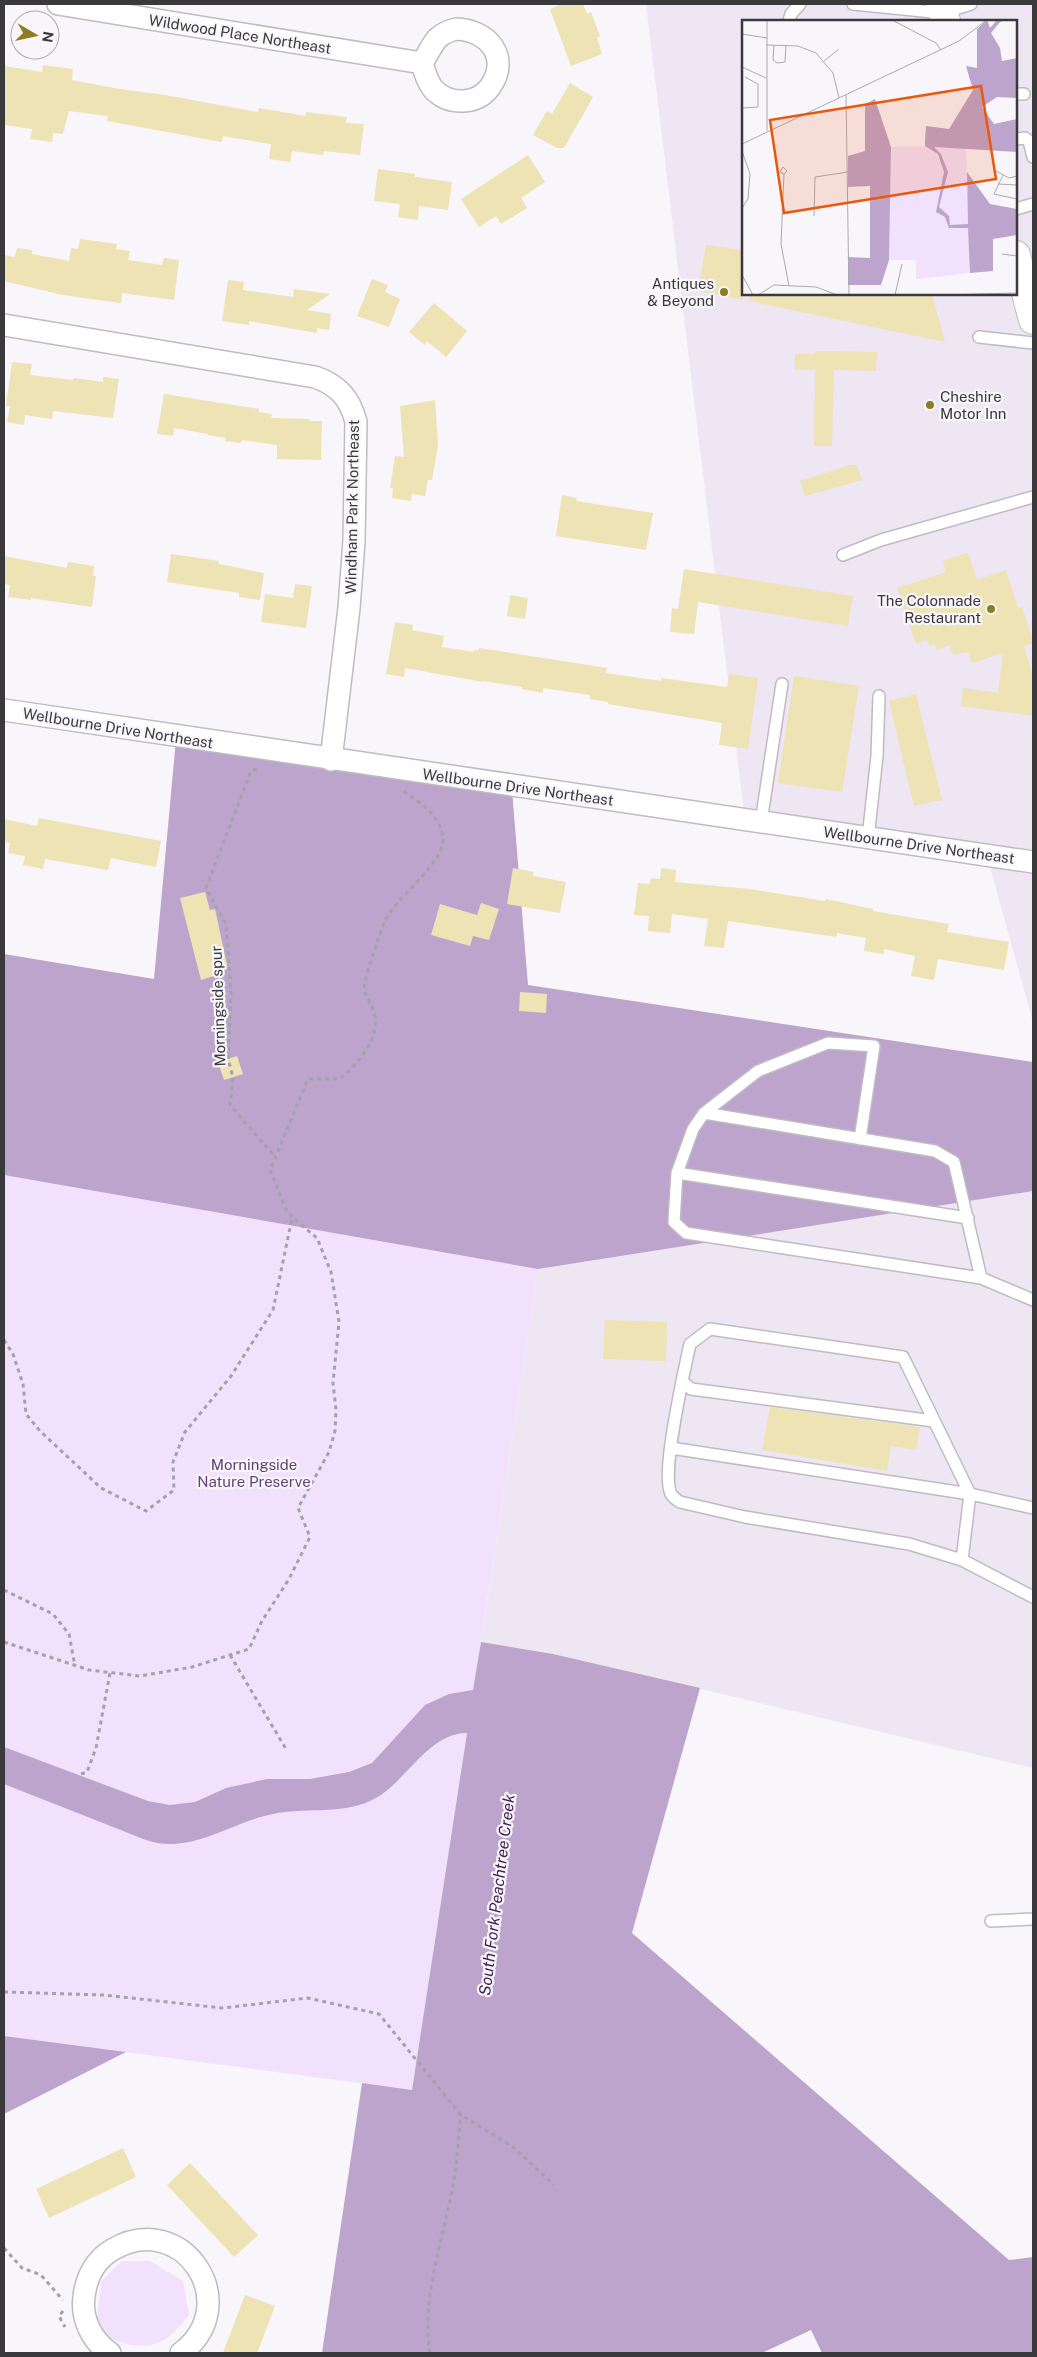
<svg xmlns="http://www.w3.org/2000/svg" width="1037" height="2357" viewBox="0 0 1037 2357" font-family="'Public Sans',sans-serif">
	<style>
		.built { fill: #eee6f3; fill-rule: evenodd }
		.green { fill: #f2e1fd }
		.forest { fill: #bca4cc }
		.building { fill: #ede3b4 }
		.lines { fill: none; stroke-linecap: round; stroke-linejoin: round }
		.service-casing { stroke: #bfbbc1; stroke-width: 14 }
		.minor-casing { stroke: #bfbbc1; stroke-width: 24 }
		.secondary-casing { stroke: #bfbbc1; stroke-width: 30 }
		.path { stroke: #a4a2a6; stroke-width: 3; stroke-dasharray: 4 4; stroke-linecap: butt }
		.service { stroke: #fff; stroke-width: 11 }
		.minor { stroke: #fff; stroke-width: 21 }
		.secondary { stroke: #fff; stroke-width: 28 }
		.poi-dot { fill: #8e7c22; stroke: #f8f5fb; stroke-width: 2 }
		.labels { text-anchor: middle; dominant-baseline: central; stroke-width: 4.5; stroke-linejoin: round; paint-order: stroke }
		.street-label { font-size: 15px; fill: #3a393b; stroke: #f8f5fb }
		.poi-label { font-size: 15px; fill: #3a393b; stroke: #f8f5fb; text-anchor: end }
		.park-label { font-size: 15px; fill: #634276; stroke: #f8f5fb }
		.water-label { font-size: 16px; font-style: italic; fill: #3f1f51; stroke: #f8f5fb }
		.inset-road { fill: none; stroke: #acaaae; stroke-width: 1 }
		.view { fill: #e8590c; fill-opacity: 0.15; stroke: #e8590c; stroke-width: 2.5 }
		.inset-edge { fill: none; stroke: #3a393b; stroke-width: 2.5 }
	</style>
	<rect width="100%" height="100%" fill="#f8f5fb"/>
	<!-- built -->
	<path class="built" d="M646,4H1033V1022L985,849L745,820ZM743,21H1016V294H743Z
		M1033,1191V1768L553,1654L481,1642L538,1269Z"/>
	<!-- green -->
	<path class="green" d="M4,1175L538,1269L412,2090L4,2036Z
		M122,2261H150L183,2281L189,2315C183,2321 178,2330 171,2335C149,2353 121,2346 100,2332L97,2317L102,2280Z"/>
	<!-- forest -->
	<path class="forest" d="M176,739L512,790L528,985L1033,1062V1191L538,1269L4,1175V954L154,979Z
		M481,1642L553,1654L700,1688L632,1933L1009,2260L1033,2257V2353H822L811,2330L762,2353H322L362,2083L412,2090L467,1733C426,1733 405,1786 370,1801C339,1815 304,1807 273,1814C237,1821 204,1845 167,1844C150,1844 130,1833 113,1827C77,1813 40,1798 4,1784V1747L148,1801L170,1805L195,1802L226,1788L267,1779H310L349,1772L372,1763L425,1705L449,1694L473,1690Z
		M4,2036L126,2052L4,2114Z"/>
	<!-- building -->
	<path class="building" d="M562,4H583L587,14L591,12L600,36L597,38L602,54L571,66L550,9Z
		M43,65L73,69L72,80L119,89L165,95L258,112L259,108L306,116V112L347,117L346,123L364,124L360,155L324,151L323,155L292,151L290,162L269,159L271,144L223,136L222,142L107,121L108,116L69,111L63,134L53,133L52,142L30,139L32,129L4,125V66L42,72Z
		M570,83L593,97L564,148H557L533,135L547,111L552,114Z
		M528,155L545,182L521,198L527,208L501,224L496,216L479,227L461,199Z
		M378,169L415,174V177L452,182L448,210L419,206L418,220L398,217L400,204L374,201Z
		M80,239L117,244L116,249L130,251L128,260L162,265L164,258L179,260L174,300L122,293L121,303L63,295L4,281V255L15,257L17,248L32,250V254L69,261L71,248L78,249Z
		M706,245L743,250V300L698,291Z
		M372,279L388,285L385,292L400,299L389,327L357,316Z
		M228,280L244,282L243,290L293,297L294,289L330,294L307,310L331,314L329,330L317,328V333L249,321V325L222,321Z
		M750,294H932L945,342L749,301Z
		M434,303L467,331L446,357L427,341L425,345L409,332Z
		M815,351L877,352L876,371L834,370L832,446H814L815,370H795V354H815Z
		M12,362L32,364L30,375L73,380L74,378L103,382V377L119,379L113,418L53,411L52,419L25,415L24,425L7,422L10,406H6Z
		M164,394L259,409V412L272,414L271,418L309,419V421H322L321,460L277,459V445L242,440L241,443L225,441L226,438L207,435L208,434L174,428L173,436L157,434Z
		M435,400L438,445L432,480H428L425,496L412,494L411,501L392,498L393,488H390L395,456L404,457L400,406Z
		M850,465H857L862,480L805,496L800,481Z
		M562,495L577,498L576,501L653,513L646,550L556,536Z
		M968,553L977,580L1006,570L1018,608L1022,607L1033,640V643L1024,646L1033,677V716L961,706L963,688L998,693L1003,653L972,663L968,652L953,655L950,645L937,650L935,644L929,646L927,640L916,644L897,588L946,572L943,561Z
		M171,554L219,561V564L264,573L260,600L239,597V593L167,582Z
		M4,556L67,568L68,562L94,566L93,576H96L92,607L31,598V600L8,597L10,585L4,584Z
		M684,569L853,596L848,626L698,602L694,634L670,632L672,608L678,609Z
		M295,584L312,586L306,628L261,622L265,594L293,598Z
		M510,595L528,598L525,619L507,616Z
		M395,622L413,625L412,630L444,636L442,647L474,652V650H479V648L607,668L606,673L661,681V678L727,687L729,674L758,678L748,749L719,745L722,723L608,704V702L590,699V695L543,688V693L522,689V687L483,681V682L405,668L404,677L386,674Z
		M794,676L859,686L842,792L778,783Z
		M916,694L942,800L914,806L889,701Z
		M39,818L161,841L156,867L111,858L108,870L45,859L43,869L23,865L25,856L8,853L10,843L4,842V819L37,826Z
		M513,868L534,872L533,876L566,882L560,913L507,904Z
		M661,868L676,870L675,882L749,889L825,901L826,899L873,909V911L949,924L947,932L1009,942L1004,970L938,959L934,980L911,976L915,956L884,949V954L864,951L866,938L837,933L836,937L728,921L724,948L704,946L708,919L672,914L670,933L648,931L649,916L634,915L638,883L650,884L651,878L660,879Z
		M205,892L210,910L215,909L227,965L215,968L217,975L201,980L180,898Z
		M481,903L499,909L489,940L473,936L470,946L431,935L440,904L477,915Z
		M520,992L547,994L546,1013L519,1011Z
		M237,1056L243,1074L224,1080L218,1062Z
		M605,1320L667,1322L666,1361L603,1359Z
		M770,1407L920,1427L916,1450L891,1446L887,1471L762,1450Z
		M123,2148L136,2177L49,2218L36,2189Z
		M190,2163L258,2235L234,2257L167,2185Z
		M245,2295L275,2306L257,2353H223Z"/>
	<g class="lines">
		<!-- service casing -->
		<g class="service-casing">
			<path id="service" d="M853,4L943,13L971,4
				M789,21L791,14L800,4
				M1016,94H1024
				M1016,139L1025,138L1029,141L1033,157
				M1016,209L1033,204
				M979,337L1033,343
				M843,555L881,540L1033,497
				M761,822L782,684
				M868,838L877,756L879,696
				M704,1113L935,1151L954,1162L981,1278
				M860,1139L874,1046L828,1043L758,1071L704,1113L693,1129L677,1173L674,1222L686,1233L981,1278L1033,1300
				M677,1173L968,1218
				M682,1381C678,1404 662,1475 671,1494C673,1497 677,1500 680,1502L745,1517L909,1544L962,1560L1033,1597
				M934,1421L691,1389L682,1381L690,1344L710,1329L903,1357L970,1494L962,1560
				M671,1448L970,1494L1033,1508
				M991,1921L1033,1919"/>
		</g>
		<!-- minor casing -->
		<g class="minor-casing">
			<path id="minor" d="M58,4L422,63
				M456,29C488,30 511,57 490,87C477,105 450,105 435,91C428,84 425,73 422,63C434,45 433,35 456,29Z
				M4,325L315,377C338,385 350,398 356,422L354,541L349,608L331,760
				M4,710L1033,862
				M110,2353C92,2341 81,2319 84,2297C86,2278 95,2260 112,2250C182,2208 246,2304 181,2353"/>
		</g>
		<!-- secondary casing -->
		<g class="secondary-casing">
			<path id="secondary" d="M940,4L946,21
				M1016,255L1033,320"/>
		</g>
		<!-- path -->
		<path class="path" d="M257,769L251,771L206,888L226,924L231,992L228,1059L233,1077L230,1105L276,1158
			M4,1340L13,1354L23,1384L26,1414L40,1431L101,1488L146,1511L174,1490L173,1462L185,1432L231,1376L273,1310L292,1218
			M4,1590L53,1614L69,1634L75,1666
			M4,1642L89,1670L140,1676L192,1667L249,1649L262,1621L289,1579L310,1537L298,1508L329,1452L335,1431L336,1410L333,1383L339,1322L331,1272L317,1238L292,1217L285,1208L270,1170L308,1079H340C358,1062 381,1040 374,1012C372,1004 364,995 364,987C365,978 380,931 385,921C394,900 441,865 443,842C444,818 420,802 403,791
			M230,1655L286,1749
			M81,1774L87,1772L96,1748L110,1673
			M4,1992L104,1995L222,2008L308,1998L379,2014L461,2115L513,2147L554,2185
			M4,2248L22,2268L41,2275L63,2300
			M63,2311L59,2316L65,2327
			M430,2353C421,2303 442,2241 452,2191C457,2166 458,2140 461,2115"/>
		<!-- service -->
		<use href="#service" class="service"/>
		<!-- minor -->
		<use href="#minor" class="minor"/>
		<!-- secondary -->
		<use href="#secondary" class="secondary"/>
	</g>
	<!-- markers -->
	<g class="poi-dot">
		<circle cx="724" cy="292" r="5"/>
		<circle cx="930" cy="405" r="5"/>
		<circle cx="991" cy="609" r="5"/>
	</g>
	<g class="labels">
		<!-- street labels -->
		<g class="street-label">
			<text transform="translate(240 34) rotate(9)">Wildwood Place Northeast</text>
			<text transform="translate(352 507) rotate(-89)">Windham Park Northeast</text>
			<text transform="translate(118 728) rotate(9)">Wellbourne Drive Northeast</text>
			<text transform="translate(518 787) rotate(8)">Wellbourne Drive Northeast</text>
			<text transform="translate(919 845) rotate(8)">Wellbourne Drive Northeast</text>
			<text transform="translate(218 1006) rotate(-92)">Morningside spur</text>
		</g>
		<!-- poi labels -->
		<g class="poi-label">
			<text x="714" y="283">Antiques<tspan x="714" dy="17">&amp; Beyond</tspan></text>
			<text x="940" y="396" text-anchor="start">Cheshire<tspan x="940" dy="17">Motor Inn</tspan></text>
			<text x="981" y="600">The Colonnade<tspan x="981" dy="17">Restaurant</tspan></text>
		</g>
		<!-- park labels -->
		<g class="park-label">
			<text x="254" y="1464">Morningside<tspan x="254" dy="17">Nature Preserve</tspan></text>
		</g>
		<!-- water labels -->
		<g class="water-label">
			<text transform="translate(497 1895) rotate(-83)">South Fork Peachtree Creek</text>
		</g>
	</g>
	<!-- overview -->
	<g transform="translate(742 20)">
		<rect width="275" height="275" fill="#f8f5fb"/>
		<path d="M224,126L228,253L174,259V240H147L149,127Z" fill="#f2e1fd"/>
		<path d="M245,0L248,8L255,0H264L258,2L249,13L258,28L260,41L275,38V78L255,77L240,87L252,104L275,99V132L192,127L199,134L206,152L197,187L207,196L208,205L226,204L225,152L248,184L275,189V215L251,219V251L228,253L226,208H207L203,197L194,192L202,152L196,134L183,126V120L184,106L207,109L231,70L224,46L235,48V9ZM133,79L149,127L147,240L139,265H106V237L128,238V166L106,167V136L123,131V84Z" fill="#bca4cc"/>
		<path class="inset-road" d="M25,0V111M150,0L194,23L199,30M0,14L25,18M24,25L56,26L74,33L91,53L97,78M32,25L31,40L35,43L43,42L44,25M82,41L97,29M0,47L24,58M104,74L107,275M0,88L16,87V64L3,57M0,124L217,21L245,0M0,131L8,154L6,179L0,188M252,150L267,158L275,156M42,154L38,152L41,147L45,151L42,154L39,224L47,266M261,155L252,174L275,179M256,164L275,165M72,196L73,157L106,152M260,234L275,236M0,255L11,275M16,275L32,265L74,267L95,275M153,275L160,244M198,275L275,273"/>
		<path class="view" d="M239,66L254,159L42,193L28,100Z"/>
		<rect width="275" height="275" class="inset-edge"/>
	</g>
	<!-- border -->
	<rect width="1037" height="2357" fill="none" stroke="#3a393b" stroke-width="10"/>
	<!-- north arrow -->
	<g transform="translate(35 35) rotate(99)"><circle r="24" fill="#f8f5fb" stroke="#acaaae"/>
	<path d="M0-4L9 19L0 12L-9 19Z" fill="#8e7c22"/>
	<text y="-8" font-size="14" font-weight="bold" text-anchor="middle" fill="#3a393b">N</text>
	</g>
</svg>
